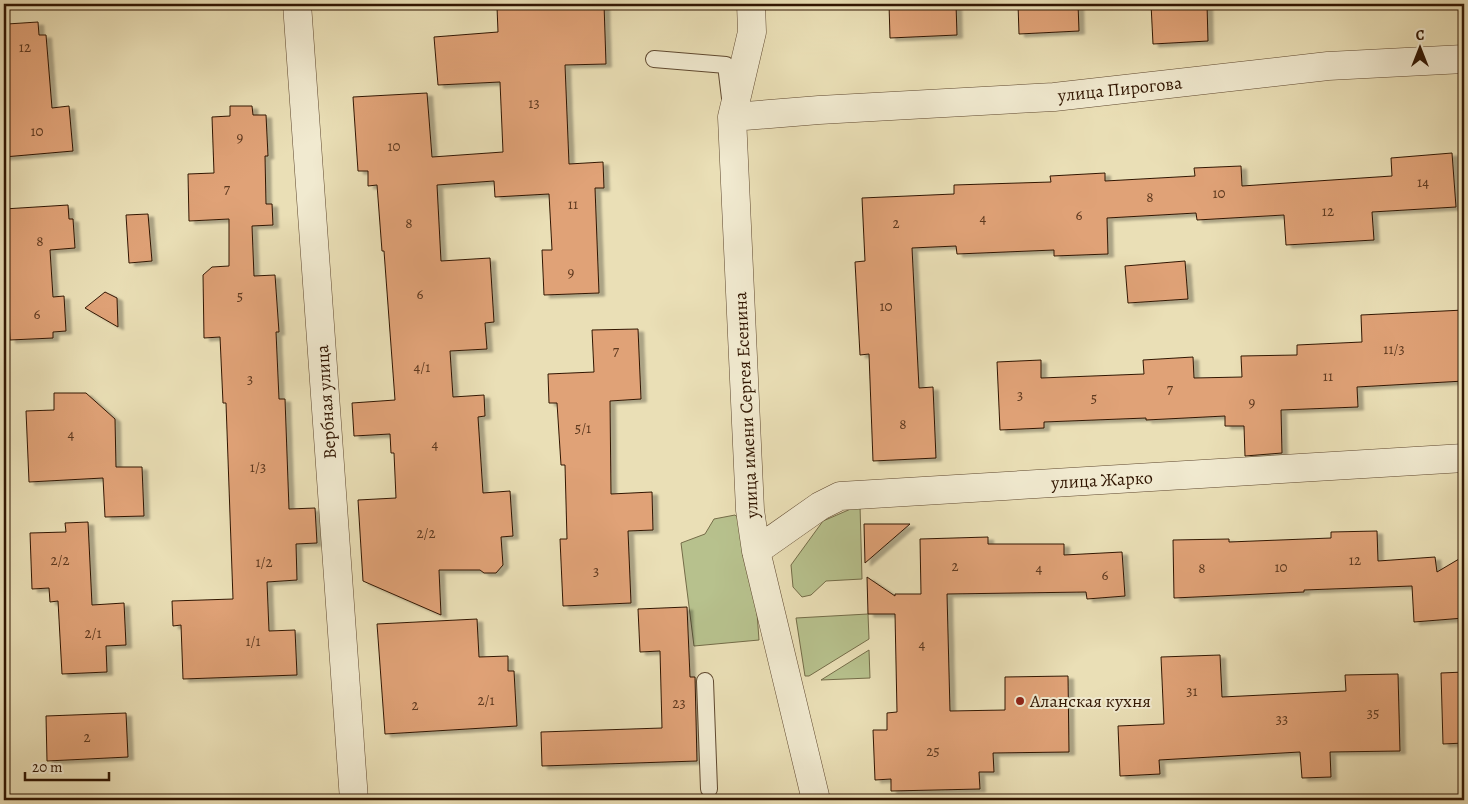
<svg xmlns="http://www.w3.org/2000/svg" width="1468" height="804" viewBox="0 0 1468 804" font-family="Alegreya,serif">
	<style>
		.green { fill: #b7c18d; stroke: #746c48 }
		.building { fill: #e0a277; stroke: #311602; filter: url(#shadow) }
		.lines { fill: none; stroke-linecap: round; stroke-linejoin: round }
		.service-casing { stroke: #5f482f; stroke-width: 18 }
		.minor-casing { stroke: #5f482f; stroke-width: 29 }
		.service { stroke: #f1ead0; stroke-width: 16 }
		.minor { stroke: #f1ead0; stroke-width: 28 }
		.poi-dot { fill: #8f2418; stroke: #f1ead0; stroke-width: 2 }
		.labels { text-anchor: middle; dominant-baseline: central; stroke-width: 4; stroke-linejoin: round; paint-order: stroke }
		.number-label { font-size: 15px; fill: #5d391f }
		.street-label { font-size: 18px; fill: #311602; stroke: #f1ead0 }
		.poi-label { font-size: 18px; fill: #311602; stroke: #f1ead0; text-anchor: start }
	</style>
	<defs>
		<filter id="shadow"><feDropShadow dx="5.5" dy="3" stdDeviation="1" flood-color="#0004"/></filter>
	</defs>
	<rect width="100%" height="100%" fill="#eadfb6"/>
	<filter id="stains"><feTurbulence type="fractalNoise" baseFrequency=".004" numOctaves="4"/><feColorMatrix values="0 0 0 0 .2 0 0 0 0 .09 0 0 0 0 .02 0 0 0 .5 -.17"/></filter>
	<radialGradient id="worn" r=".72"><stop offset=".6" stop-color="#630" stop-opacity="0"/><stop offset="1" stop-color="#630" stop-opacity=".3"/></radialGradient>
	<!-- green -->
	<path class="green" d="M860,505L862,579L826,581L811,595L802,597L793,587L791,565L823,521Z
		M735,515L751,530L759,640L694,646L681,543L705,534L714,519Z
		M868,614L869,639L809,676H805L796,618Z
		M869,650L870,678L821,680Z"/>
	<!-- building -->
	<path class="building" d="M604,4L606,64L565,65L569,164L603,162L604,188H595L599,293L544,295L542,250H552L549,194L495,197L494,181L437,185L441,261L490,258L494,322L485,323L487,349L450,351L453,397L484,395L485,416L478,417L483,493L510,491L513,536L501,537L503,565L496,573H484L480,570H439L441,615L363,581L358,500L396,498L394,453H391L390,434L354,436L352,403L395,400L384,251H382L377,185L368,186V171H358L353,97L427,93L432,157L503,152L500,82L438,85L434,37L498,32L497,7Z
		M889,4H956L957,35L890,38Z
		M1018,4H1078L1079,31L1019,34Z
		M1151,4H1207L1208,41L1153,44Z
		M38,22L39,35H46L52,108L69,106L73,151L4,157V98H8L4,54V40H8L7,24Z
		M230,106H252L253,115H266L268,156H265L266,204H272L273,225L252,226L254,276L275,275L279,332H276L279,399H285L289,509L315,508L317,543L296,544L297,580L267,582L269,631L295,630L297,675L183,679L181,625L173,626L172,601L233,599L226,403H223L220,337L204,338L203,275L212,267L229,266V219L189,221L188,174L214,173L212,117L230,116Z
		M1452,153L1456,207L1372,212L1374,240L1286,245L1284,215L1197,220L1196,213L1107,218L1108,254L1054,256V250L957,254L956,246L912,248L919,388L933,387L936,458L873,461L869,354L860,355L855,262L865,261L862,198L954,194V185L1051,182L1050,176L1105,173V181L1195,176L1194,168L1241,166L1242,186L1392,176L1391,158Z
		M68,205L69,219H73L75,248L50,250L53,297L64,296L66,331L53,332V338L10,340L4,209Z
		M148,214L152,261L129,263L126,215Z
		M1185,261L1188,299L1128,303L1125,266Z
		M105,292L117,298L118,327L85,308Z
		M1464,310V381L1357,387L1358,407L1281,410L1282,453L1245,456L1244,426H1225V416L1146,420V418L1044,422V428L1000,430L997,362L1041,360V378L1144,374L1143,360L1193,357L1194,378L1242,377L1241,356L1297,355V345L1362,342L1361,315Z
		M638,329L641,399L610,401L611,494L652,492L653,530L628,531L631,603L563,606L560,539H567L565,465H561L557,403H549L548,374L594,372L592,330Z
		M54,393H86L115,419L116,467H142L144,516L105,517L103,478L29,482L26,411L54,410Z
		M88,522L92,605L124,603L126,645L106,646L107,672L62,674L58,601L50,602L49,588L32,589L30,533L66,532L65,523Z
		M864,524H910L865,563Z
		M1377,531L1378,561L1435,557L1437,572L1464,556V618L1414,622L1412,586L1304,590V592L1174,598L1173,540L1229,539V542L1331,538V532Z
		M988,537V544H1064V555L1122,552L1125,596L1087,599L1086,592L947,594L950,711L1005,710V677L1068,676L1069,752L993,753L994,772H979L980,789L891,791V779L875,780L873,730H887V713L897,712L895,614H868L867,577L895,596V594H921L920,539Z
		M687,607L690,677H695L697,761L542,766L541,732L662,728L660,651L640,652L638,609Z
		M477,619L479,657L508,656V671H514L517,726L385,734L377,624Z
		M1220,655L1222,697L1346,691L1345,675L1398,674L1400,751L1330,752L1331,777L1302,778L1300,752L1159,760L1160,774L1120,776L1118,726L1164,724L1161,657Z
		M1464,672V743L1443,744L1441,673Z
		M126,713L128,757L47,761L46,716Z"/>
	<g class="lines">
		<!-- service casing -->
		<g class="service-casing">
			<path id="service" d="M654,59L726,65L730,98
				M705,681L709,789"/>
		</g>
		<!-- minor casing -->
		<g class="minor-casing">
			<path id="minor" d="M297,4L354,800
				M751,4L752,32L732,117L750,510L756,551L816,800
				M732,117L819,110L1054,97L1328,66L1464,59
				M756,551L820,506L840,496L1464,458"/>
		</g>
		<!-- service -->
		<use href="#service" class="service"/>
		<!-- minor -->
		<use href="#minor" class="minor"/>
	</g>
	<!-- markers -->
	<circle class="poi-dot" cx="1020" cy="701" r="5"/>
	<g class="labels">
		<!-- number labels -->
		<g class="number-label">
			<text x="25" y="47">12</text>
			<text x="534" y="103">13</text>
			<text x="37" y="131">10</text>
			<text x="240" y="137">9</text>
			<text x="394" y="146">10</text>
			<text x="1423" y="182">14</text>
			<text x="227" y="189">7</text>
			<text x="1219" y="193">10</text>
			<text x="1150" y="197">8</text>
			<text x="573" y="204">11</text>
			<text x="1328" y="211">12</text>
			<text x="1079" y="215">6</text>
			<text x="983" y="218">4</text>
			<text x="409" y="223">8</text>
			<text x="896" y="223">2</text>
			<text x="40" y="241">8</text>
			<text x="571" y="272">9</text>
			<text x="420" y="294">6</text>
			<text x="240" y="296">5</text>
			<text x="886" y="306">10</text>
			<text x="37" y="314">6</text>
			<text x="1394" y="349">11/3</text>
			<text x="616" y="351">7</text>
			<text x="422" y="367">4/1</text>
			<text x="1328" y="376">11</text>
			<text x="250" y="379">3</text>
			<text x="1170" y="389">7</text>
			<text x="1020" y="395">3</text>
			<text x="1094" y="398">5</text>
			<text x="1252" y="402">9</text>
			<text x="903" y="424">8</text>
			<text x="583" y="428">5/1</text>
			<text x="71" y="434">4</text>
			<text x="435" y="444">4</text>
			<text x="258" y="467">1/3</text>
			<text x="426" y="533">2/2</text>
			<text x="60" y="560">2/2</text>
			<text x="1355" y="560">12</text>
			<text x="264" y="562">1/2</text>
			<text x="955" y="566">2</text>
			<text x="1281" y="567">10</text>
			<text x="1039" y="568">4</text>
			<text x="1202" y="568">8</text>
			<text x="596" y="571">3</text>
			<text x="1105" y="575">6</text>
			<text x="93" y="633">2/1</text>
			<text x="253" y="641">1/1</text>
			<text x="922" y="644">4</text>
			<text x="1192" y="691">31</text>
			<text x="486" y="700">2/1</text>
			<text x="679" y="703">23</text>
			<text x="415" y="705">2</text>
			<text x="1373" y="713">35</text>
			<text x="1282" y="719">33</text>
			<text x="87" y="737">2</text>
			<text x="933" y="751">25</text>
		</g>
		<!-- street labels -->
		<g class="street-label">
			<text transform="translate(1120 89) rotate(-6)">улица Пирогова</text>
			<text transform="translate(326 402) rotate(-94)">Вербная улица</text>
			<text transform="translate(746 405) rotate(-93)">улица имени Сергея Есенина</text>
			<text transform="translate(1102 480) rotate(-3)">улица Жарко</text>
		</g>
		<!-- poi labels -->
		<g class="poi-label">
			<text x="1030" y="701">Аланская кухня</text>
		</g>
	</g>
	<!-- margin -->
	<rect width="1468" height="804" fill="none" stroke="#eadfb6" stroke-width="20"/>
	<rect x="5" y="5" width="1458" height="794" fill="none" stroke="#311602" stroke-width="2.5"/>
	<rect x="10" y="10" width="1448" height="784" fill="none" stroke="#311602"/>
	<!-- north arrow -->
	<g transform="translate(1420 48)" stroke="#f1ead0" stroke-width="4" paint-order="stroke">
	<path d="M0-4L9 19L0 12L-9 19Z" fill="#311602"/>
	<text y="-8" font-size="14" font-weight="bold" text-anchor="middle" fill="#311602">С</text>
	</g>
	<!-- scale -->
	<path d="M25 772v8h84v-8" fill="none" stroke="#311602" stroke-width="2.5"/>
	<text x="32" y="772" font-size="15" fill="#311602" stroke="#f1ead0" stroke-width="4" paint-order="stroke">20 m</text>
	<rect width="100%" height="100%" filter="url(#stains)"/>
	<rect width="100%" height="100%" fill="url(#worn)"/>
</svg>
